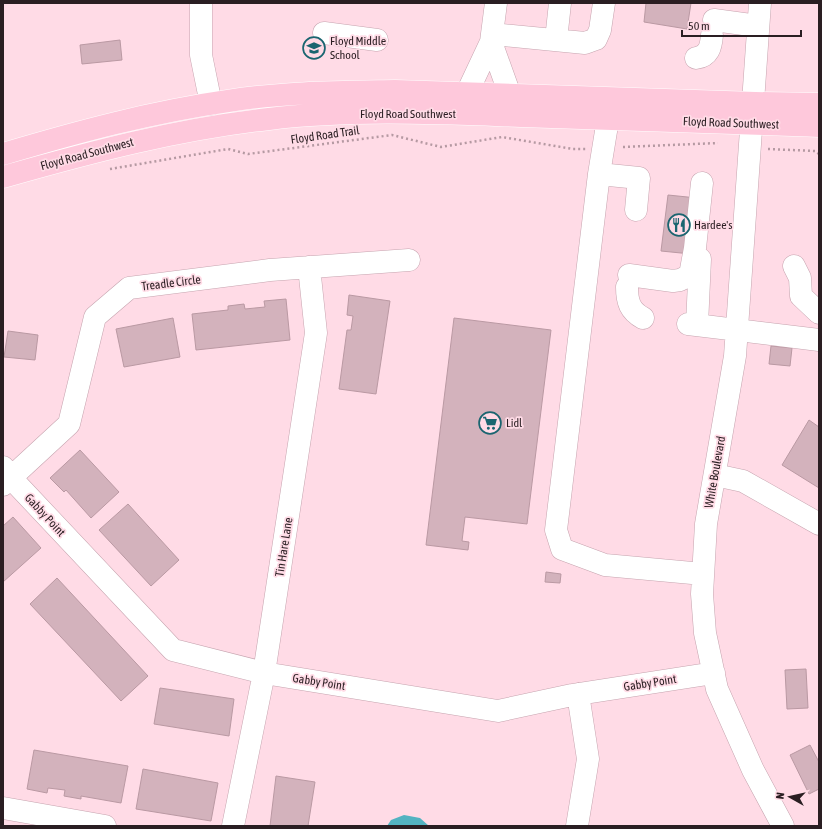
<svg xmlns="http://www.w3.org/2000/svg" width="822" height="829" viewBox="0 0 822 829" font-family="'Asap Condensed',sans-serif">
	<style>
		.water { fill: #53b3c1 }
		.building { fill: #d3b2bc; stroke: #ba99a3 }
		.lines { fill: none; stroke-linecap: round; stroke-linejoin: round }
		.minor-casing { stroke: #c6a4af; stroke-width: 23 }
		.major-casing { stroke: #fff; stroke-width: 23 }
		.path { stroke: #b599a2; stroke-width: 2.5; stroke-dasharray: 2 3; stroke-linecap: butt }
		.minor { stroke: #fff; stroke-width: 22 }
		.major { stroke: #fec8db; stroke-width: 22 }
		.labels { text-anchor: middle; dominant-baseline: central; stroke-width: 3.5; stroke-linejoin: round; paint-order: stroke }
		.poi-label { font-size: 12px; fill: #2a1e22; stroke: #ffdbe6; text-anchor: start }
		.street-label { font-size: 12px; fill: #2a1e22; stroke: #ffdbe6 }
	</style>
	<rect width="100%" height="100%" fill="#ffdbe6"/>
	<!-- water -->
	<path class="water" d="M404,815L420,818L429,826H387L391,820Z"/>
	<!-- building -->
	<path class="building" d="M646,3H691L687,29L644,22Z
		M120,40L122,60L82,64L80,45Z
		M668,195L697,198L691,254L661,251Z
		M349,295L390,301L376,394L339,389L347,330H351L353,316L347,315Z
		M286,299L290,340L196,350L192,314L228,310V306L244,304L245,309L265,307L264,301Z
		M173,318L180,357L124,367L116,329Z
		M454,318L551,330L527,524L465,517L462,541L469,542L468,550L426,545Z
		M8,331L38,335L35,360L4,357Z
		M771,346L792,348L790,366L769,364Z
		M809,420L819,427V488L782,465Z
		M80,450L119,492L91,518L66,490L64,492L50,478Z
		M128,504L179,560L151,586L99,530Z
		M13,517L41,548L3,582V526Z
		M546,572L561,574L560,583L545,582Z
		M57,578L148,676L121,701L30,604Z
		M806,669L808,708L787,709L785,670Z
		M160,688L234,699L229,736L154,724Z
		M810,745L819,762V789L809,794L790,755Z
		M34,750L128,766L121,803L81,796V799L64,796L65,790L48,788L47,793L27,789Z
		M143,769L218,783L211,821L136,809Z
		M276,776L315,782L308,826H270Z"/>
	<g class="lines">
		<!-- minor casing -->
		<g class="minor-casing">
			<path id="minor" d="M201,3V55L211,104
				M760,3L735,356L706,524L702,594L705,633L717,689L753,770L783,826
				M714,20L758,26
				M324,33L377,40
				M492,34L496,3
				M556,40L560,3
				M491,42L492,34L585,43L596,39L600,30L604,3
				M696,58C709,56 711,47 712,35
				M467,93L491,42L510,95
				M608,119L599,174L639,178L636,210
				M599,174L556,530L562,549L605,565L703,574
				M794,266L800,278L801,296L819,313
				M629,275L673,281L680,280L690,275L695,248L702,183
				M627,287C627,302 630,311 643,318
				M688,324L819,340
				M697,325L700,259
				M3,467L11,478L173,650L264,673L498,711L572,695L714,673
				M715,475L743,481L819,524
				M3,485L69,424L95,317L129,288L270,270L409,260
				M3,808L105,826
				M233,826L264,673L316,333L309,267
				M577,826L588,759L578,694"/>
		</g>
		<!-- major casing -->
		<g class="major-casing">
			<path id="major" d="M3,154C77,132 151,112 228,101C283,92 339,92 395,91L755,103L819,104
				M3,177C91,152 178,129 269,119C353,109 437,113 521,116C621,119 720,122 819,126"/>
		</g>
		<!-- path -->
		<path class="path" d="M623,147L718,143
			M768,149L815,151L819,154
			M110,169L228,149L248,154L392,135L441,147L502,137L573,149H586"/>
		<!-- minor -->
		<use href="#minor" class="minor"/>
		<!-- major -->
		<use href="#major" class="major"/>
	</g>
	<!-- icons -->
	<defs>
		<g id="school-ring" transform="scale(1.15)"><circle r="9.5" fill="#ffdbe6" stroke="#1a6570" stroke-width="1.5"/><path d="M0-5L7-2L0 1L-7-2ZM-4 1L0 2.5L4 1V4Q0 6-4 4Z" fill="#1a6570"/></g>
		<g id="restaurant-ring" transform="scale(1.15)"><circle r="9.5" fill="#ffdbe6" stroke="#1a6570" stroke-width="1.5"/><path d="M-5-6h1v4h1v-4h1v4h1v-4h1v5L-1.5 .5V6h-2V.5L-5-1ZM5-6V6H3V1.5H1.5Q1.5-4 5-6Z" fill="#1a6570"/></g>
		<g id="supermarket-ring" transform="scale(1.15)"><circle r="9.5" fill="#ffdbe6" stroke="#1a6570" stroke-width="1.5"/><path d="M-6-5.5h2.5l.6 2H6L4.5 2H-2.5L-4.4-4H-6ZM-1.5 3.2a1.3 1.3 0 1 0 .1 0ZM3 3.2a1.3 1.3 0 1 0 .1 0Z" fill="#1a6570"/></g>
	</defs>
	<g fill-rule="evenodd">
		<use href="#school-ring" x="314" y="48"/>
		<use href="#restaurant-ring" x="679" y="225"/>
		<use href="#supermarket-ring" x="490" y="423"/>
	</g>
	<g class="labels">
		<!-- poi labels -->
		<g class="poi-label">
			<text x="330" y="41">Floyd Middle<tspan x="330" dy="14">School</tspan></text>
			<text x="694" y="225">Hardee's</text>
			<text x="506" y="423">Lidl</text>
		</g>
		<!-- street labels -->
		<g class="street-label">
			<text x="408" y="114">Floyd Road Southwest</text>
			<text transform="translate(731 123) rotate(2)">Floyd Road Southwest</text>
			<text transform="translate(325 135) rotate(-8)">Floyd Road Trail</text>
			<text transform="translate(87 154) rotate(-15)">Floyd Road Southwest</text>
			<text transform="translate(171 283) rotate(-7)">Treadle Circle</text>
			<text transform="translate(715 472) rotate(-80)">White Boulevard</text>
			<text transform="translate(45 515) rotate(47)">Gabby Point</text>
			<text transform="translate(284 547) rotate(-81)">Tin Hare Lane</text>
			<text transform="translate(319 682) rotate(9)">Gabby Point</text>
			<text transform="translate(650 683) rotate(-9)">Gabby Point</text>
		</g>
	</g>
	<!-- border -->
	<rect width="822" height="829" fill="none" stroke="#2a1e22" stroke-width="8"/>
	<!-- north arrow -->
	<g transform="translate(790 797) rotate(278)" stroke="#ffdbe6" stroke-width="3" paint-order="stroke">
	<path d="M0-3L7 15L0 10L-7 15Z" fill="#2a1e22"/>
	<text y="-6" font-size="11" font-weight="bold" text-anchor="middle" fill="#2a1e22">N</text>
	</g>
	<!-- scale -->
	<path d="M682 30v6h119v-6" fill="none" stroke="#2a1e22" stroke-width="2"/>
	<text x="688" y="30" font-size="12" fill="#2a1e22" stroke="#ffdbe6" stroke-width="3" paint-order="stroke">50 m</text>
</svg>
